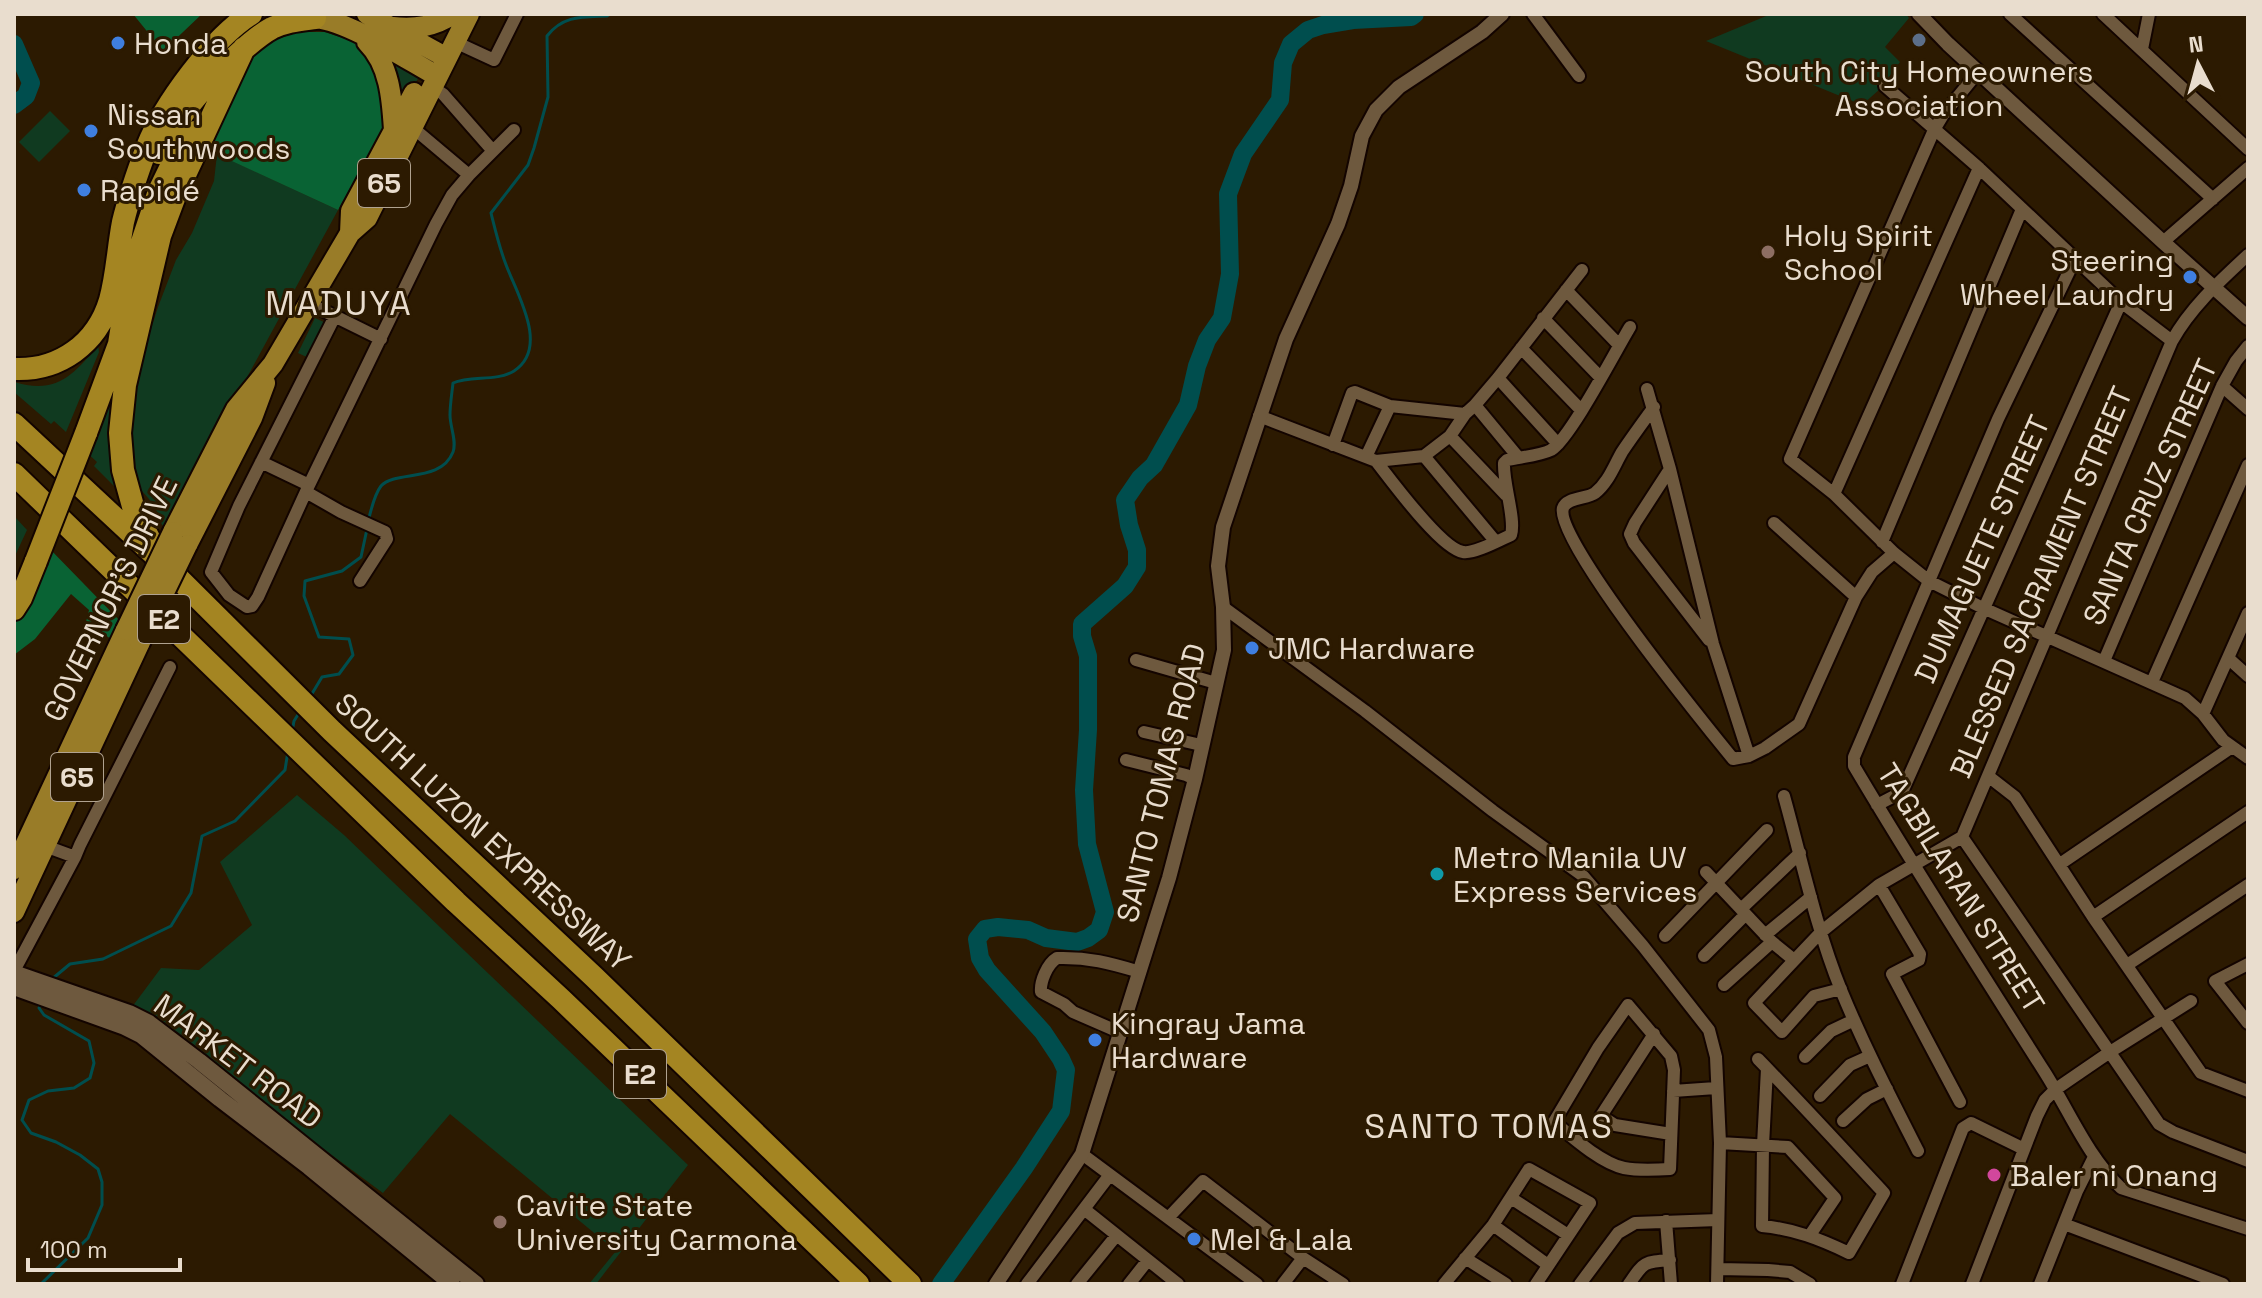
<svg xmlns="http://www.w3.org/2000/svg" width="2262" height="1298" viewBox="0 0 2262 1298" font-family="'Space Grotesk',sans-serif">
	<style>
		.green { fill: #103a20 }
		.forest { fill: #096334 }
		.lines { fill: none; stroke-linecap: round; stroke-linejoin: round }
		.stream { stroke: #004e4e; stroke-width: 3 }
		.river { stroke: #004e4e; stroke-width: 18 }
		.minor-casing { stroke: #130400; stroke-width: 16 }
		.tertiary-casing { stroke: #130400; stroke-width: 18 }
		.secondary-casing { stroke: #130400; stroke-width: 20 }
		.trunk-casing { stroke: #130400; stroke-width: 24 }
		.motorway-casing { stroke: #130400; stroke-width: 26 }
		.minor { stroke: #6e593e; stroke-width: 12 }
		.tertiary { stroke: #6e593e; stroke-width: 14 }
		.secondary { stroke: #6e593e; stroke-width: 16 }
		.trunk { stroke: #997c28; stroke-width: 20 }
		.motorway { stroke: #a48522; stroke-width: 22 }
		.trunk-bridge-casing { stroke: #130400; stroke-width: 24; stroke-linecap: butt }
		.motorway-bridge-casing { stroke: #130400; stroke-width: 26; stroke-linecap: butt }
		.trunk-bridge { stroke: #997c28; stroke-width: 20 }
		.motorway-bridge { stroke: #a48522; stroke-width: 22 }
		.service-dot { fill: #5c6f8a; stroke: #2c1a01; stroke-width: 3 }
		.shop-dot { fill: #3f7fe0; stroke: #2c1a01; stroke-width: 3 }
		.education-dot { fill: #8d6e63; stroke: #2c1a01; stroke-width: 3 }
		.culture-dot { fill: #0f9aa8; stroke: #2c1a01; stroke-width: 3 }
		.hotel-dot { fill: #d1479c; stroke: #2c1a01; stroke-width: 3 }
		.labels { text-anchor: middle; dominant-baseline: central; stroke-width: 6; stroke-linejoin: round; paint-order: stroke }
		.shield { fill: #2c1a01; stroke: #b0a290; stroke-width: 2 }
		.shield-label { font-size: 28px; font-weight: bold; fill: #e9ddce }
		.poi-label { font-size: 30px; fill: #e9ddce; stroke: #2c1a01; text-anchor: start }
		.street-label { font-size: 30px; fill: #e9ddce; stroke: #2c1a01 }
		.quarter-label { font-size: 34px; letter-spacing: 2px; fill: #e9ddce; stroke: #2c1a01 }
	</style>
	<rect width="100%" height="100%" fill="#2c1a01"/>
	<!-- green -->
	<path class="green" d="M1771,14H1906L1909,18L1885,47L1900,62L1880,89L1862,105L1706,41Z
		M390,55L421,73L402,108L397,76Z
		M50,111L70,131L39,162L19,142Z
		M217,154L338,210L165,528L157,519L160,516L149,499L135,483L129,422L144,351L158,307L176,260L192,233L214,181Z
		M315,318L328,324L311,359L298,353Z
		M98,345L99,352L66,432L54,421L51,424L14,392V382C56,395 74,375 98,345Z
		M115,377L113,459L116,488L94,466L97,462L85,451Z
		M15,517L27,530L14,558V518Z
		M297,795L344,835L688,1165L596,1284H589L616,1251L450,1114L383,1193L132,1007L161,968L199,970L252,925L220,862Z"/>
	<!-- forest -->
	<path class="forest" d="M133,14H202L163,51Z
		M299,32H325L352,41L371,56L380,81L384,126L338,210L208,150C222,113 234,67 270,43C278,38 290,35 299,32Z
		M47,546L120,621L111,639L86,622L89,610L71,594L35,639L14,655V621L19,616Z"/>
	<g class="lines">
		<!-- stream -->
		<path class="stream" d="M368,522C371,510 374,495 381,486C395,470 441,483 453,452C457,441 450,427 450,415C450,404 452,393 453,383C471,375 496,382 514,371C551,347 515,291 505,262C499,246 495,229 491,213L528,165L534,148L548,97L547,36C563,15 583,17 607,16L610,14
			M310,697L322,677L339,674L353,655L349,639L319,637L304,596L305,581L342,571L361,557L367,529
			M292,732L294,721L299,713
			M52,979L70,964L103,959L171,926L191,893L202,836L235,821L285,770L288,751
			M41,1003L39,1008L44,1015L89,1041L94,1063L90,1078L74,1088L48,1091L29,1100L22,1120L31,1133L56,1142L80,1155L98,1169L102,1182V1205L88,1238L41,1284"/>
		<!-- river -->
		<path class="river" d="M14,44L31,83L26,96L14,105
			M941,1284L1024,1168L1061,1111L1066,1070L1061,1059L1043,1032L987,970L980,958L977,939L985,929L998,927L1028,930L1046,938L1077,942L1088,938L1099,930L1105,912L1087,844L1084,790L1088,730V656L1082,636V624L1125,586L1137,567V550L1129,525L1125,500L1140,478L1154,465L1188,405L1197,366L1207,340L1222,318L1230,274L1228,194L1243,154L1280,100L1283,63L1291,44L1308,30L1323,25L1353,20L1411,17L1415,14"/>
		<!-- minor casing -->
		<g class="minor-casing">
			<path id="minor" d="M1533,14L1579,76
				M2010,14L2213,199
				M2103,14L2248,149
				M455,42L494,60L517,14
				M2142,49L2149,14
				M1978,72L1943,115L1934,130L1790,459L1834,494L1894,553L1929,581L1983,608L2185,698L2203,714L2223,740L2248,758
				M1885,86L1979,168L2121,302L2172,341
				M432,87L443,94L493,151
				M412,127L469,175
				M2163,242L2248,168
				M2075,259L1998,419L1854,757V766C1915,869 1980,970 2044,1071C2069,1110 2087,1156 2121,1188L2248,1229
				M1566,290L1619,345
				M308,303L381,339
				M335,316L239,506L211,572L229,595L247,607L252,606L258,597L309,485L436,224L452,195L469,175L514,130
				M1543,318L1600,377
				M1521,348L1581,410
				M1498,378L1558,444
				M2222,386L2248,409
				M1647,389L1670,469L1713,644L1749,756
				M1475,405L1518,457
				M1654,407C1643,422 1632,437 1622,452C1614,466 1608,483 1595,493C1587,499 1567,497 1563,508C1553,538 1707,727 1733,759L1749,756L1765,748L1799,724L1856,597L1872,572L1894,553
				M1259,416L1376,461L1424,456L1450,436L1465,414L1475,405L1498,378L1582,270
				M1450,436L1506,495
				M1333,445L1352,393L1355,392L1390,406L1465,414
				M1424,456L1496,542
				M1366,457L1390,406
				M1376,461C1391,480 1441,549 1463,552C1474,554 1500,540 1511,535C1516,519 1503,484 1504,463L1507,460C1520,457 1539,456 1551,450C1570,439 1616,350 1630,327
				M261,462L309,485
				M1670,469L1635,523L1630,534L1634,543L1709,640
				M306,492L341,512L385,532L387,539L360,581
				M1834,494L1979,168
				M1774,523L1856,597
				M1882,542L2022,209
				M1223,607L1365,711L1493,811L1583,876L1643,946L1709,1030L1716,1057L1720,1143L1717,1284
				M2228,658L2248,676
				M1136,660L1216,683
				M2104,661L2222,386L2236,361L2248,346
				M2152,682L2248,465
				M2203,714L2248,613
				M1144,732L1201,745
				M1126,760L1186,775L1195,779
				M1988,776L2015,797L2093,917L2201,1073L2248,1091
				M1784,796C1802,861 1816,928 1841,990C1864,1046 1891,1098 1918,1151
				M1877,805L1902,792L2121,302
				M1962,837L2159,1124L2173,1132L2248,1161
				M45,846L75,857L80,845L170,667
				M2060,864L2232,747
				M1706,872L1772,942L1794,960
				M1879,885L1920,954L1919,960L1892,974L1960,1102
				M1741,909L1800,853
				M2093,917L2248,812
				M1765,935L1811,897
				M1665,936L1767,830
				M1704,956L1745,915
				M2248,964L2215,981L2248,1023
				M2127,965L2248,885
				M14,971L75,857
				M1724,985L1772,942
				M1841,989L1814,996L1782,1032L1754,1003L1821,932L1879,885L1962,837L2172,341C2191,307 2220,281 2248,255
				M1628,1005L1671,1056L1674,1070L1670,1169C1655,1170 1639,1171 1624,1168C1601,1163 1572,1137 1554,1122L1598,1048Z
				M1119,1032L1073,1012L1064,1004L1041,992C1040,982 1047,964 1057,958C1088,957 1110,963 1140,972
				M1654,1034L1601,1116L1615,1125L1671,1134
				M1805,1057L1831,1031L1854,1020
				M1758,1059C1801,1103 1842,1148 1884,1193L1849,1253C1820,1239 1794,1229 1762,1226L1763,1145L1767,1069
				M1673,1091L1716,1088
				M1820,1096L1850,1065L1870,1056
				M1843,1121L1867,1099L1887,1089
				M1720,1143L1788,1147L1835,1198L1810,1235
				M1082,1154L1257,1284
				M1511,1198L1568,1235
				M1084,1209L1178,1284
				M1168,1218L1203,1181L1303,1258
				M1666,1221L1671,1284
				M2064,1224L2223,1284
				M1493,1225L1548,1265
				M1465,1258L1506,1284
				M1718,1269L1768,1270L1790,1272L1810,1284
				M1027,1284L1109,1176
				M1077,1284L1116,1236
				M1129,1284L1148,1260
				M1283,1284L1303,1258L1343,1284
				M1444,1284L1493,1225L1529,1169L1590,1203L1536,1284
				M1580,1284L1618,1233L1635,1223L1718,1220
				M1629,1284C1644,1262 1643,1262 1670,1260
				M1902,1284L1963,1128L1971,1123L2024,1149
				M1972,1284L2037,1116L2045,1100L2056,1089L2110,1052L2191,1001
				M2040,1284L2077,1191L2094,1157"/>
		</g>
		<!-- tertiary casing -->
		<g class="tertiary-casing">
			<path id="tertiary" d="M1919,14L1948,44L2163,242L2248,318
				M996,1284L1082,1154L1169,878L1195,779L1224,650L1223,607L1218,566L1223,527L1286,339L1338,224L1351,186L1362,136L1376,110L1399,87L1482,32L1502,14"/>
		</g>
		<!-- secondary casing -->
		<g class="secondary-casing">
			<path id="secondary" d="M14,973L129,1013L149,1023L199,1061L476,1284
				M14,987L125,1027L141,1035L220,1099L309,1167L452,1284"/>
		</g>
		<!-- trunk casing -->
		<g class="trunk-casing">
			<path id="trunk" d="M367,14L447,58
				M315,18C349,21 406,59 437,76
				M393,27C415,29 434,27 453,14
				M367,42C390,65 392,99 394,130
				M350,233L351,211L414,93
				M173,532L236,409L273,364L350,233L367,218L469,14
				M187,545L252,418L265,383
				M14,869L126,630
				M14,912L140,642"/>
		</g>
		<!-- motorway casing -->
		<g class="motorway-casing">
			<path id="motorway" d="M159,153C179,114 205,83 237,55C248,45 259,35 272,28C286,21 300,20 315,18
				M14,369C59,371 97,344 110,300C117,275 118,248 123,222C129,197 138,171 147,147C164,104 213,38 251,14
				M14,424L160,560L332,731L594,977L910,1284
				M86,433L119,344L129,281L159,191L177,154L195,132
				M14,474L456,902L561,999L858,1284
				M152,544L134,510L123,470L120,433L125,385L160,236L175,196L244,48
				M14,609L21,598L36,561"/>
		</g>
		<!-- minor -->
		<use href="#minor" class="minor"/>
		<!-- tertiary -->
		<use href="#tertiary" class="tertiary"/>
		<!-- secondary -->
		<use href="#secondary" class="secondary"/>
		<!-- trunk -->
		<use href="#trunk" class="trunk"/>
		<!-- motorway -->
		<use href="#motorway" class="motorway"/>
		<!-- trunk-bridge casing -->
		<g class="trunk-bridge-casing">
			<path id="trunk-bridge" d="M126,630L173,532
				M140,642L187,545"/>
		</g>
		<!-- motorway-bridge casing -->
		<g class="motorway-bridge-casing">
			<path id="motorway-bridge" d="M36,561L86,433"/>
		</g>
		<!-- trunk-bridge -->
		<use href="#trunk-bridge" class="trunk-bridge"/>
		<!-- motorway-bridge -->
		<use href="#motorway-bridge" class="motorway-bridge"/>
	</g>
	<!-- markers -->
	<circle class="service-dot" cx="1919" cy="40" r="8"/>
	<g class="shop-dot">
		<circle cx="118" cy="43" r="8"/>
		<circle cx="91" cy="131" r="8"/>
		<circle cx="84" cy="190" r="8"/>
		<circle cx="2190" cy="277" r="8"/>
		<circle cx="1252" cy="648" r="8"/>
		<circle cx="1095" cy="1040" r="8"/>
		<circle cx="1194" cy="1239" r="8"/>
	</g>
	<g class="education-dot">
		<circle cx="1768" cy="252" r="8"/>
		<circle cx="500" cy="1222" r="8"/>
	</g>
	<circle class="culture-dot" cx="1437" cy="874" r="8"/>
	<circle class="hotel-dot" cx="1994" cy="1175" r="8"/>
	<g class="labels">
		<!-- shield labels -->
		<g class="shield">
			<rect x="358" y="159" width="52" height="48" rx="6"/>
			<rect x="138" y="595" width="52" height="48" rx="6"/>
			<rect x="51" y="753" width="52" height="48" rx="6"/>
			<rect x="614" y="1050" width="52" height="48" rx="6"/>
		</g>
		<g class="shield-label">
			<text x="384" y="183">65</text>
			<text x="164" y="619">E2</text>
			<text x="77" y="777">65</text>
			<text x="640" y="1074">E2</text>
		</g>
		<!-- poi labels -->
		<g class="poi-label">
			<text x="134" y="43">Honda</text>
			<text x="1919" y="71" text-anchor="middle">South City Homeowners<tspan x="1919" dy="34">Association</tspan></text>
			<text x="107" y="114">Nissan<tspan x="107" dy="34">Southwoods</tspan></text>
			<text x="100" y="190">Rapidé</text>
			<text x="1784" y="235">Holy Spirit<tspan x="1784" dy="34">School</tspan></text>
			<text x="2174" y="260" text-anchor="end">Steering<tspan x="2174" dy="34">Wheel Laundry</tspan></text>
			<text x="1268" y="648">JMC Hardware</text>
			<text x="1453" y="857">Metro Manila UV<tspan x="1453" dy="34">Express Services</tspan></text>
			<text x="1111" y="1023">Kingray Jama<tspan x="1111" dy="34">Hardware</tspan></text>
			<text x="2010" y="1175">Baler ni Onang</text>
			<text x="516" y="1205">Cavite State<tspan x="516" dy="34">University Carmona</tspan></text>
			<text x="1210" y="1239">Mel &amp; Lala</text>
		</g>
		<!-- street labels -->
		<g class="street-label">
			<text transform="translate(2150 492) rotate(-66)">SANTA CRUZ STREET</text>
			<text transform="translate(1982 549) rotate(-66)">DUMAGUETE STREET</text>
			<text transform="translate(2041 582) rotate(-67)">BLESSED SACRAMENT STREET</text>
			<text transform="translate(110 599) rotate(-64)">GOVERNOR'S DRIVE</text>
			<text transform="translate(1161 783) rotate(-76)">SANTO TOMAS ROAD</text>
			<text transform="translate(483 832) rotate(43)">SOUTH LUZON EXPRESSWAY</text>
			<text transform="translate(1961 888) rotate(58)">TAGBILARAN STREET</text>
			<text transform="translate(238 1061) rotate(37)">MARKET ROAD</text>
		</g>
		<!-- quarter labels -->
		<g class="quarter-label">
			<text x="339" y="303">MADUYA</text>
			<text x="1489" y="1126">SANTO TOMAS</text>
		</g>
	</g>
	<!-- border -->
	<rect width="2262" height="1298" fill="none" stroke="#e9ddce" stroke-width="32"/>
	<!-- north arrow -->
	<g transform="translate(2198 64) rotate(354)" stroke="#2c1a01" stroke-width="6" paint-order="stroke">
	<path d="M0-6L14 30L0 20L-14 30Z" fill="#e9ddce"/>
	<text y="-12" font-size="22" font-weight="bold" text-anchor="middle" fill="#e9ddce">N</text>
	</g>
	<!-- scale -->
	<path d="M28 1258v12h152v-12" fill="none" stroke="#e9ddce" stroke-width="4"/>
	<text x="40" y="1258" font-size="24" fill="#e9ddce" stroke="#2c1a01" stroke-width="6" paint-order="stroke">100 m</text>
</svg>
